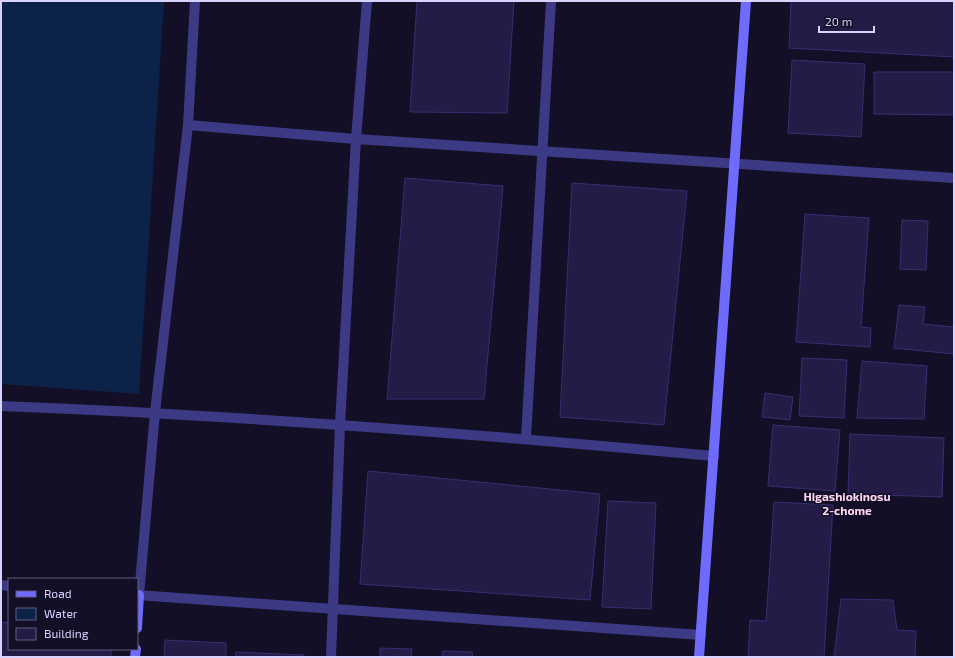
<svg xmlns="http://www.w3.org/2000/svg" width="955" height="658" viewBox="0 0 955 658" font-family="'Exo 2',sans-serif">
	<style>
		.water { fill: #0c2248 }
		.building { fill: #241b47; stroke: #3b2d73 }
		.lines { fill: none; stroke-linecap: round; stroke-linejoin: round }
		.street { stroke: #3d3a85; stroke-width: 10 }
		.secondary { stroke: #6f6bff; stroke-width: 10 }
		.labels { text-anchor: middle; dominant-baseline: central; stroke-width: 3; stroke-linejoin: round; paint-order: stroke }
		.neighbourhood-label { font-size: 12px; font-weight: bold; fill: #ffd6f0; stroke: #130f26 }
	</style>
	<rect width="100%" height="100%" fill="#130f26"/>
	<!-- water -->
	<path class="water" d="M1,1H164L139,394L1,384Z"/>
	<!-- building -->
	<path class="building" d="M417,1H514L507,113L410,112Z
		M791,1H954V57L789,48Z
		M792,60L865,64L861,137L788,133Z
		M874,72H954V115L874,114Z
		M405,178L503,186L484,399H387Z
		M572,183L687,191L664,425L560,417Z
		M805,214L869,218L861,327L871,328L870,347L796,342Z
		M902,220L928,221L926,270L900,269Z
		M899,305L925,307L923,324L954,327V354L894,348Z
		M802,358L847,360L844,418L799,416Z
		M862,361L927,366L924,419L857,418Z
		M765,393L793,397L790,420L762,417Z
		M773,425L840,430L835,491L768,486Z
		M850,434L944,438L942,497L848,494Z
		M368,471L600,494L590,600L360,584Z
		M608,501L656,503L651,609L602,607Z
		M774,502L833,505L824,657H748L750,620L766,621Z
		M841,599L893,600L897,630L916,631L915,657H834Z
		M1,622L9,623V649H111V657H1Z
		M165,640L226,643V657H164Z
		M380,648L412,649L411,657H380Z
		M443,651L472,652L473,657H442Z
		M236,652L304,655V657H235Z"/>
	<g class="lines">
		<!-- street -->
		<path class="street" d="M188,125L356,139L954,178
			M1,406C239,415 477,434 714,456
			M526,438L551,1
			M1,585L9,586
			M137,595L701,635
			M139,595L155,412L188,125L195,1
			M331,657L340,425L356,139L367,1"/>
		<!-- secondary -->
		<path class="secondary" d="M137,628L139,595
			M135,657L136,649
			M699,657L746,1"/>
	</g>
	<g class="labels">
		<!-- neighbourhood labels -->
		<g class="neighbourhood-label">
			<text x="847" y="496">Higashiokinosu<tspan x="847" dy="14">2-chome</tspan></text>
		</g>
	</g>
	<!-- border -->
	<rect width="955" height="658" fill="none" stroke="#d9d4ff" stroke-width="4"/>
	<!-- legend -->
	<rect x="8" y="578" width="130" height="72" fill="#130f26" stroke="#625e7d"/>
	<rect x="16" y="591" width="20" height="6" fill="#6f6bff" stroke="#625e7d"/>
	<text x="44" y="598" font-size="12" fill="#d9d4ff">Road</text>
	<rect x="16" y="608" width="20" height="12" fill="#0c2248" stroke="#625e7d"/>
	<text x="44" y="618" font-size="12" fill="#d9d4ff">Water</text>
	<rect x="16" y="628" width="20" height="12" fill="#241b47" stroke="#625e7d"/>
	<text x="44" y="638" font-size="12" fill="#d9d4ff">Building</text>
	<!-- scale -->
	<path d="M819 26v6h55v-6" fill="none" stroke="#d9d4ff" stroke-width="2"/>
	<text x="825" y="26" font-size="12" fill="#d9d4ff" stroke="#130f26" stroke-width="3" paint-order="stroke">20 m</text>
</svg>
